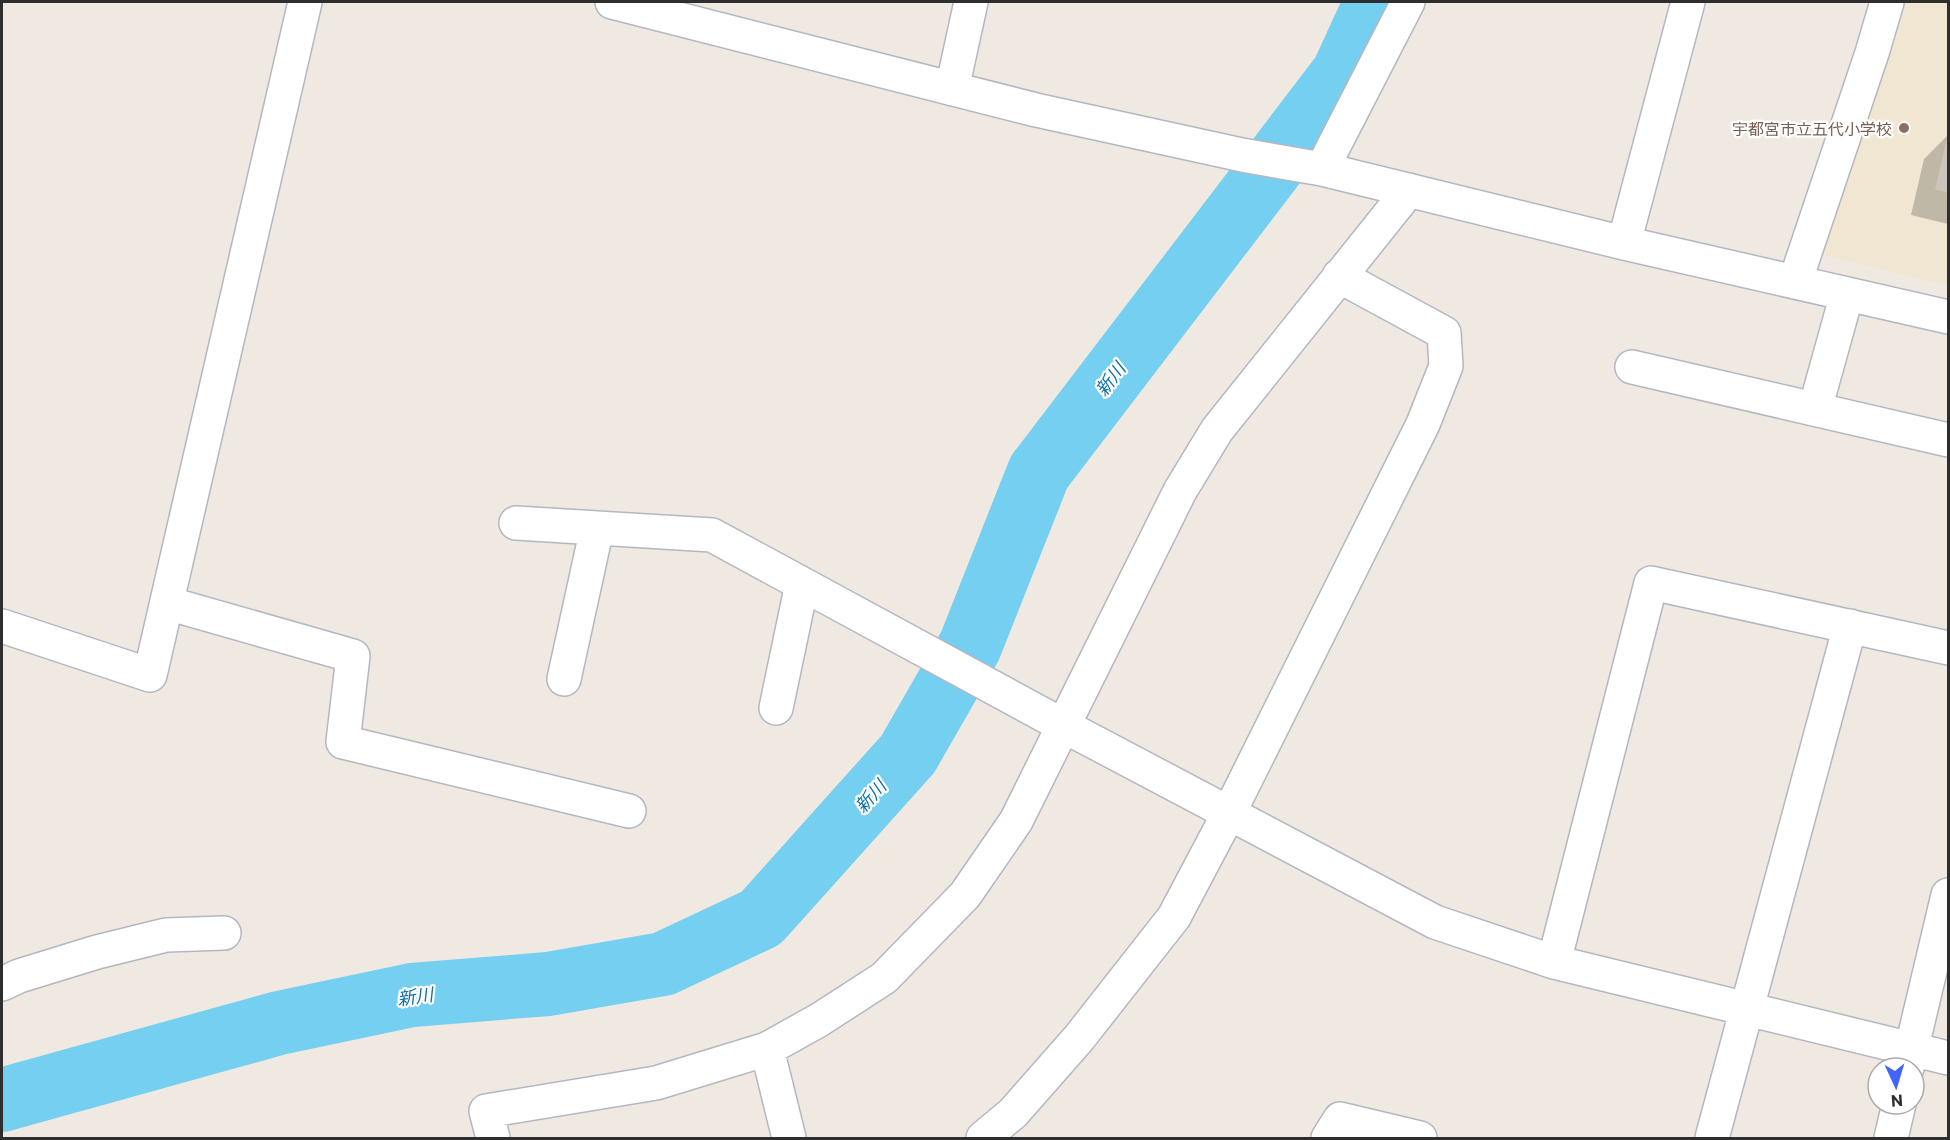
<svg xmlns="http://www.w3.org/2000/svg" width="1950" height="1140" viewBox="0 0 1950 1140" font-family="Commissioner,'Noto Sans JP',sans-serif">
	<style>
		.education { fill: #f0e6d1 }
		.shadow { fill: #0003 }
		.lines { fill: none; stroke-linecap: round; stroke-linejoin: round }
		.river { stroke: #75cff0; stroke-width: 64 }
		.building { fill: #cbc7bf; stroke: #cbc5ba; stroke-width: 1.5 }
		.minor-casing { stroke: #b4b7c1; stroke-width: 36 }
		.minor { stroke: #fff; stroke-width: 33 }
		.education-dot { fill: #8d6e63; stroke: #fff; stroke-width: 2 }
		.labels { text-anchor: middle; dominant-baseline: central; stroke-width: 4.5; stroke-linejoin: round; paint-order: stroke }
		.education-label { font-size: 16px; fill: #785e54; stroke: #fff; text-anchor: end }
		.water-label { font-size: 18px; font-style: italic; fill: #0d6fa3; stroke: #fff }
	</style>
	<rect width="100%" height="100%" fill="#efe9e1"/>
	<!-- education -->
	<path class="education" d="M1898,2H1948V285L1822,255Z"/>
	<!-- shadow -->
	<path class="shadow" d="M1948,135V224L1911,215L1924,159Z"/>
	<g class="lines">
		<!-- river -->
		<path class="river" d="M2,1100L279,1023L412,995L548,984L663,964L761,918L908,754L970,646L1039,472L1343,74L1376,2"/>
	</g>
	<!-- building -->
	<path class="building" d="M1948,137V192L1936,189Z"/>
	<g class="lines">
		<!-- minor casing -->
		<g class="minor-casing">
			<path id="minor" d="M612,2L1036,110L1242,155L1322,169L1624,243L1948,317
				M952,89L971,2
				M1322,169L1408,2
				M1624,243L1688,2
				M1795,282L1872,53L1887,2
				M1632,367L1948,440
				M1815,409L1847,294
				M516,523L712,535L1064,726L1435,922L1554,962L1948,1058
				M167,603L353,656L343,742L629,811
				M2,626L150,675L305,2
				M564,679L597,528
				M776,708L802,584
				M1554,962L1651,583L1948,648
				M2,984L19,976L97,952L166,935L224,933
				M767,1049L789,1138
				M1907,1068L1948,895
				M493,1138L486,1111L656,1083L767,1049L819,1020L884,978L965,895L1016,821L1180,491L1217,430L1409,190
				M983,1138L1013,1113L1079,1038L1174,917L1229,813L1423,424L1446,366L1444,333L1339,276
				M1328,1138L1340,1119L1420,1138
				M1712,1138L1850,626
				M1891,1138L1899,1104"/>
		</g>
		<!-- minor -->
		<use href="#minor" class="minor"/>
	</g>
	<!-- markers -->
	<circle class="education-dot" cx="1904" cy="128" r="6"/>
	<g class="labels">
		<!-- education labels -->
		<g class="education-label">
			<text x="1892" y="128">宇都宮市立五代小学校</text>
		</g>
		<!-- water labels -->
		<g class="water-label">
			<text transform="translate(1110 379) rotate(-53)">新川</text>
			<text transform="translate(870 796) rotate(-48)">新川</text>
			<text transform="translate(415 996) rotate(-8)">新川</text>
		</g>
	</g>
	<!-- border -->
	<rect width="1950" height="1140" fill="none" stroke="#2e2e2e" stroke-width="6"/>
	<!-- north arrow -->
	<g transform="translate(1896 1086) rotate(176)"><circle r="28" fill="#ffffff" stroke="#ababab" stroke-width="1.5"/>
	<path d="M0-4.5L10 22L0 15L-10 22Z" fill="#4264fb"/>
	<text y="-9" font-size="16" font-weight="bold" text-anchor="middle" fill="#2e2e2e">N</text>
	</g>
</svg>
